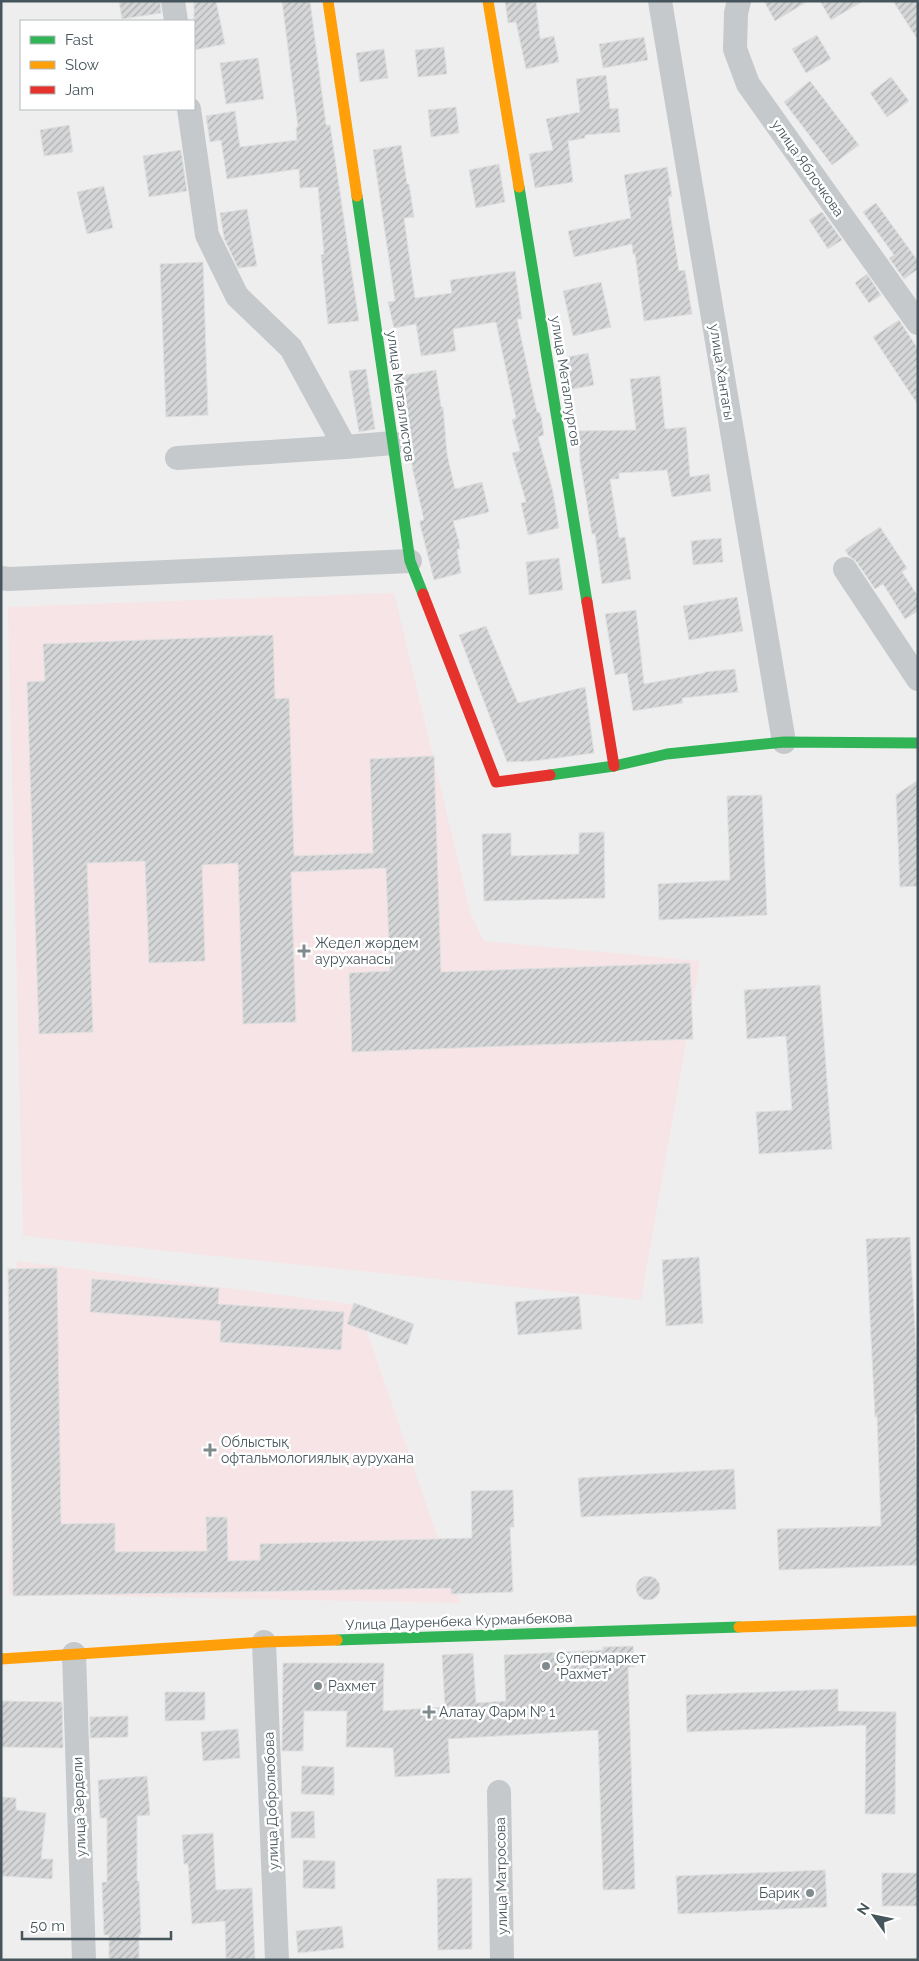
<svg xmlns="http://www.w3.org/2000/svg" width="919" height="1961" viewBox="0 0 919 1961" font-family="Raleway,sans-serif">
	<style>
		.medical { fill: #f6e4e6 }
		.building { fill: url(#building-hatch); stroke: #e0e0e1 }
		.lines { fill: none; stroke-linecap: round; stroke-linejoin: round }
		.street { stroke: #c5c9cb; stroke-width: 24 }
		.fast { stroke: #30b455; stroke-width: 11 }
		.slow { stroke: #ff9f0a; stroke-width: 11 }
		.jam { stroke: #e5322d; stroke-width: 11 }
		.poi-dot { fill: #808b8e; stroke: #fff; stroke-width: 2 }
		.labels { text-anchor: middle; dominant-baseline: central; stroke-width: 5; stroke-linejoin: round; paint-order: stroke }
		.street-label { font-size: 14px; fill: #45555b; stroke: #fff }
		.poi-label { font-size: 14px; fill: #45555b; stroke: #fff; text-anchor: start }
	</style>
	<defs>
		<pattern id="building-hatch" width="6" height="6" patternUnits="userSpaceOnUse" patternTransform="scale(1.25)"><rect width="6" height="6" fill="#d5d6d7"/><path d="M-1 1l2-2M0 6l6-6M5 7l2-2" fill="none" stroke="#afb0b1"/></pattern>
	</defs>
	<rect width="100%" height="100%" fill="#efeeee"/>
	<!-- medical -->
	<path class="medical" d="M394,593L471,915L484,941L700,961L641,1300L23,1236L8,607Z
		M17,1261L358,1305L460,1603L9,1594Z"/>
	<!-- building -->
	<path class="building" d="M119,1H160L161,13L122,19Z
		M194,1H216L225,44L194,50Z
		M282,1H310L326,125H330L359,321L328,324L321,255L324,254L318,187L300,188L299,169L227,179L221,140L210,142L206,116L235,111L240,147L297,140L296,127H298Z
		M505,1H536L540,39L554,36L559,62L526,69L516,22L508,23Z
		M764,1H808L775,21Z
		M820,1H863L831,20Z
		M893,1H918V40Z
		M817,35L831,59L806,73L792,49Z
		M644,37L648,60L603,68L599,44Z
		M444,47L447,74L418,77L415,50Z
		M384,49L388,78L360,82L356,53Z
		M258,58L264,99L226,104L220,63Z
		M606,75L610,109L618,108L620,132L585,135V138L568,141L573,182L535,188L529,154L553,150L546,119L580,112L576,79Z
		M891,77L909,101L887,117L870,93Z
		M810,81L859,145L832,165L784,102Z
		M456,107L459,133L431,137L428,110Z
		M69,125L73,152L44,156L40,130Z
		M401,145L407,184H409L414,217L404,218L415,298L452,293L450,280L515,271L522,319H517L537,412H539L541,416L544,435L538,437L553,492L559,528L528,535L521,503L526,502L512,453L520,451L512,420L516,418L496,322L453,329L456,351L421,356L416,324L394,328L388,302L395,301L373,150Z
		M181,150L187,191L149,197L143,156Z
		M499,164L505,202L476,208L469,170Z
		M667,167L672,196L668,197L679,271L685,270L692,314L644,321L635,254H633L632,244L574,257L568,231L631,218L624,175Z
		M104,186L113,228L87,234L77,192Z
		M876,203L918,261V269L904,279L889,258L894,255L863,212Z
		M247,209L257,266L238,268L224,238L220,213Z
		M822,212L842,240L828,249L809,220Z
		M203,262L208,415L166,417L160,264Z
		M867,274L881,295L869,303L855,283Z
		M601,282L611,327L573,336L563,291Z
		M899,320L918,349V405L873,337Z
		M588,353L594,385L568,390L563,358Z
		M366,369L375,429L359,432L349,371Z
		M436,370L441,407H443L447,454L455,489L482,482L489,512L453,521L459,542L460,549H457L461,573L434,580L420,524V521L424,520L413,471L399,376Z
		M660,376L665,429L686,427L690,477L709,474L711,491L672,497L667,470L619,473V479H610L619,538L625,537L631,579L602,584L595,534H592L580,461L579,431L636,430L630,379Z
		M880,527L907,568L902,572L918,596V611L905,619L883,584L875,589L856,561L849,556L845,550Z
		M721,538L723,562L693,565L691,541Z
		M559,558L563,590L529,595L526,562Z
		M737,597L743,631L689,640L683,606Z
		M636,610L644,684L705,673V672L735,669L738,692L682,698L683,703L633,711L627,673L615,675L605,614Z
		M486,626L518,703L585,687L594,753L534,761L507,762L459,635Z
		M273,635L275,699L289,698L294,856L373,853L370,759L434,756L441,972L690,963L693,1039L352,1052L349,973L390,971L386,868L291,872L296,1022L243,1024L238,863L202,865L205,961L149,963L145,861L87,863L93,1032L39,1034L27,682L45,681L43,644Z
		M918,780V886L900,887L896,795Z
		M762,795L767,915L659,920L658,884L730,880L727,796Z
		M604,832L605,898L484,901L482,834L511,833V856L579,854V833Z
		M820,985L832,1149L759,1154L756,1112L792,1110L786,1036L747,1039L744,990Z
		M910,1237L918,1385V1414H915L918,1565L779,1570L777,1529L881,1526L877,1416L875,1417L866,1239Z
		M699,1257L703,1323L666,1326L662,1260Z
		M57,1268L61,1524L115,1523V1552L207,1551L206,1517H227L228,1561L260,1560V1544L472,1538L471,1491L513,1490L514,1527H510L513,1592L451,1594V1588L13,1596L8,1269Z
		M92,1279L219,1288L218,1304L344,1312L341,1350L220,1342L221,1321L90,1312Z
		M579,1296L582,1329L518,1335L515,1302Z
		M354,1303L414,1324L407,1345L347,1324Z
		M734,1469L736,1509L581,1517L578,1478Z
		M636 1588a12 12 0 1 1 24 0a12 12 0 1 1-24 0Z
		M633,1646L635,1667H628L635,1889L603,1890L598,1730L448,1739L450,1773L395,1777L393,1748L346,1747L347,1711H304L303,1751H282L283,1663H384L383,1711L445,1707L442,1655L473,1653L476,1703L506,1701L504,1655L603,1650V1647Z
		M838,1689V1711L896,1712L895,1814H865L866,1725L687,1732L686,1695Z
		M165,1692H205V1720L165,1721Z
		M1,1701L62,1702L63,1748L1,1747Z
		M128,1716V1737L90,1738V1717Z
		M238,1729L240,1758L203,1761L201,1732Z
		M302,1766L334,1767V1795L301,1794Z
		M147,1776L150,1815L137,1816V1881H139L141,1934H139V1960H109V1935H104L102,1882H107V1818H100L98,1780Z
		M1,1797L16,1798V1810L46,1813L41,1859H53L52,1879L1,1876Z
		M314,1811L315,1838H291V1812Z
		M213,1833L216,1890L252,1888L255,1960H226L225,1921L192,1924L188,1864H184L182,1835Z
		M303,1860L335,1861V1889L303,1888Z
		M825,1870L827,1907L678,1914L676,1876Z
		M882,1873H918V1906H882Z
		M472,1878V1949L438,1950L437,1879Z
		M342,1926L344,1948L298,1953L296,1931Z"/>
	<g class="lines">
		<!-- street -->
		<path class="street" d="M173,1L176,21
			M660,1L784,742
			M739,1L736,13L735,49L748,84L918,323
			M189,109L207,235L237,296L291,348L345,447L393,443
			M177,458L345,447
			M845,569L918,679
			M1,578L9,579L410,561
			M264,1642L277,1960
			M74,1654L84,1960
			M499,1792L502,1960"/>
		<!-- fast -->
		<path class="fast" d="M519,187L587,602
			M357,196L410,561L423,594
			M550,775L614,766L667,754L784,742L918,743
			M337,1640L739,1627"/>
		<!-- slow -->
		<path class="slow" d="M328,1L357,196
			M488,1L519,187
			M739,1627L918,1621
			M1,1659L264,1642L337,1640"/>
		<!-- jam -->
		<path class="jam" d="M423,594L496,782L550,775
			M587,602L614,766"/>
	</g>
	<!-- markers -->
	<g class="poi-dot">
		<path d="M301.5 943.5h5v5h5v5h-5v5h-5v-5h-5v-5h5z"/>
		<path d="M207.5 1442.5h5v5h5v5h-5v5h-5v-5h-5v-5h5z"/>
		<circle cx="546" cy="1666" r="5"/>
		<circle cx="318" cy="1686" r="5"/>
		<path d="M426.5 1704.5h5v5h5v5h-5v5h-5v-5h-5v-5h5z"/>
		<circle cx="810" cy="1893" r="5"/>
	</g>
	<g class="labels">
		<!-- street labels -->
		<g class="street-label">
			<text transform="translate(808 168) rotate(55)">улица Яблочкова</text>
			<text transform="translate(722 372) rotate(81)">улица Хантагы</text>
			<text transform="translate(566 381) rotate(81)">улица Металлургов</text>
			<text transform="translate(401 396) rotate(82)">улица Металлистов</text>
			<text transform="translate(459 1621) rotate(-2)">Улица Дауренбека Курманбекова</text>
			<text transform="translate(271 1801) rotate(-92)">улица Добролюбова</text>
			<text transform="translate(79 1807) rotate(-92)">улица Зердели</text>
			<text transform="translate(501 1876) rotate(-91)">улица Матросова</text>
		</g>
		<!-- poi labels -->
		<g class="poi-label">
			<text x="315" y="943">Жедел жәрдем<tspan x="315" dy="16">ауруханасы</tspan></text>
			<text x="221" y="1442">Облыстық<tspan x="221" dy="16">офтальмологиялық аурухана</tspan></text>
			<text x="556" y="1658">Супермаркет<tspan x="556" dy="16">"Рахмет"</tspan></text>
			<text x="328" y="1686">Рахмет</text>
			<text x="439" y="1712">Алатау Фарм № 1</text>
			<text x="800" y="1893" text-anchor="end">Барик</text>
		</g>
	</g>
	<!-- border -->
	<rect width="919" height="1961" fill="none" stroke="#45555b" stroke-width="5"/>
	<!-- legend -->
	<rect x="20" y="20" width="175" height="90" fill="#ffffff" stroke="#b5bbbd"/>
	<rect x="30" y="36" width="25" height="8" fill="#30b455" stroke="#b5bbbd"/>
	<text x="65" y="45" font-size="15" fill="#45555b">Fast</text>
	<rect x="30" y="61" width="25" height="8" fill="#ff9f0a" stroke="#b5bbbd"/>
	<text x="65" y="70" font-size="15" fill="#45555b">Slow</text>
	<rect x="30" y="86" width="25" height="8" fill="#e5322d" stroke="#b5bbbd"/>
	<text x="65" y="95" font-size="15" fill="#45555b">Jam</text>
	<!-- north arrow -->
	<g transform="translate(874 1916) rotate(303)" stroke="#ffffff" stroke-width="4" paint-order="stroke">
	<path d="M0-4L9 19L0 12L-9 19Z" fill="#45555b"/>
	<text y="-8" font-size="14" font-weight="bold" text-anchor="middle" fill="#45555b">N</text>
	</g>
	<!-- scale -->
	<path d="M22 1931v8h149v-8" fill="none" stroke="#45555b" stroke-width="2.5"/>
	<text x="30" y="1931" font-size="15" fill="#45555b" stroke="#ffffff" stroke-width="4" paint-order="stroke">50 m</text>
</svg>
